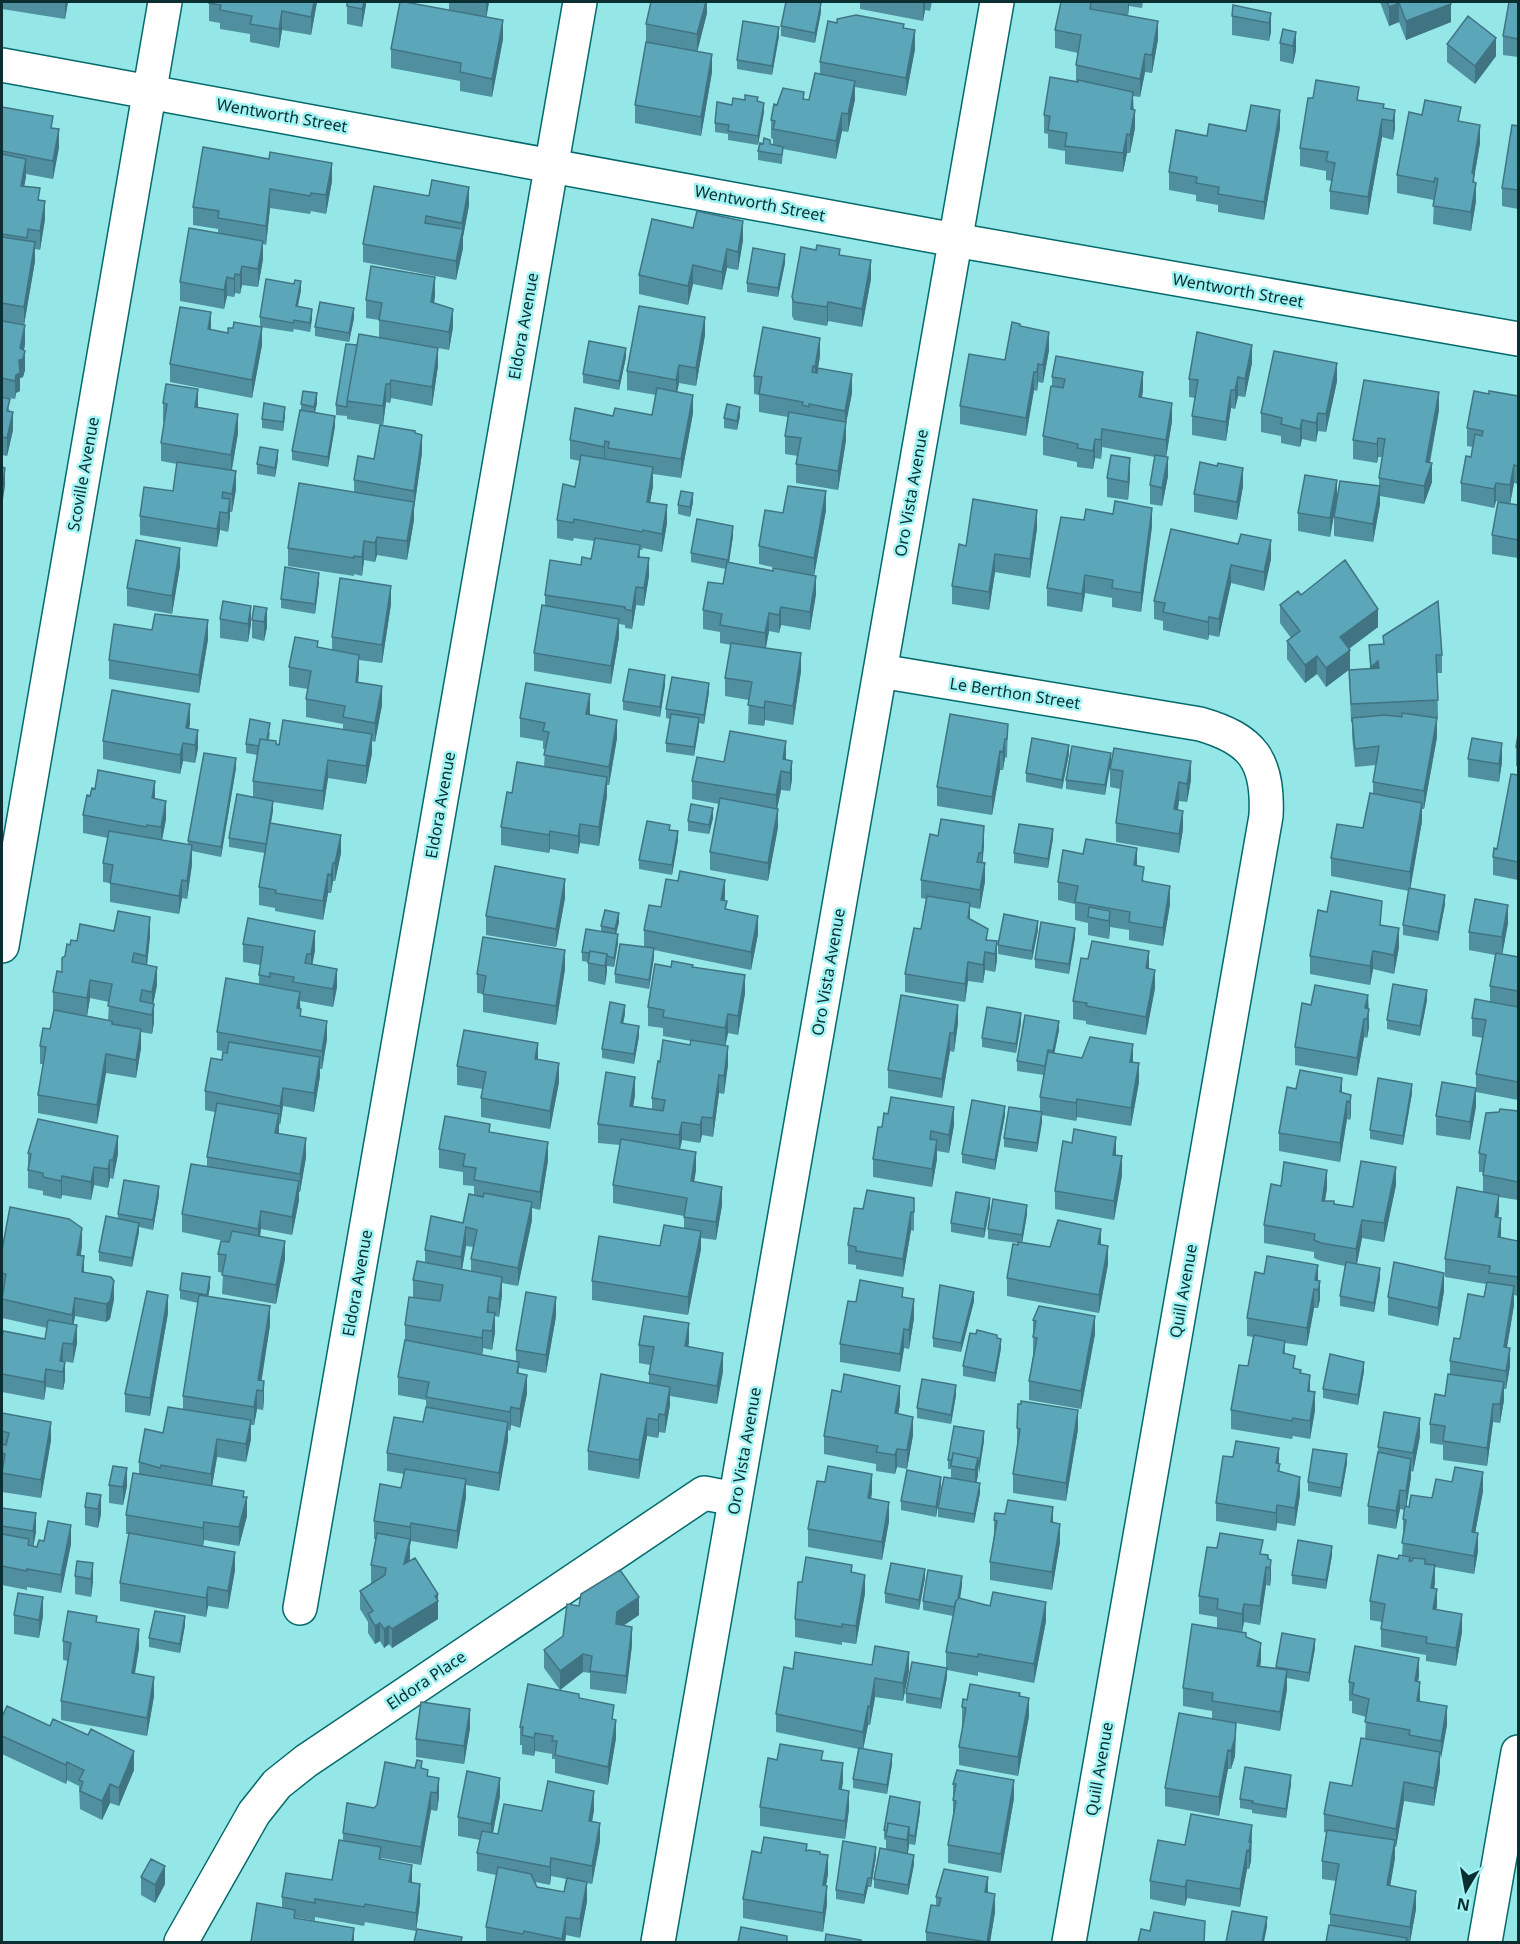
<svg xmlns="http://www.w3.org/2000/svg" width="1520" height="1944" viewBox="0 0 1520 1944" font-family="'Noto Sans',sans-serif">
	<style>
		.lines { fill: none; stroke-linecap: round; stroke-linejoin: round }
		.minor-casing { stroke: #046a6c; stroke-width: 36 }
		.minor { stroke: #fff; stroke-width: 33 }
		.wall { fill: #4f8fa0; fill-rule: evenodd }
		.shaded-wall { fill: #407482 }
		.building { fill: #5ca6ba; stroke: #407482; stroke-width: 1.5 }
		.labels { text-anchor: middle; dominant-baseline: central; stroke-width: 5; stroke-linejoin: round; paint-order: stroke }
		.street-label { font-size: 16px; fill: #0b2f30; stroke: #a1f3f4 }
	</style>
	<rect width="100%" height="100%" fill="#94e6e7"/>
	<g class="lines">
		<!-- minor casing -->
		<g class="minor-casing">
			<path id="minor" d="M2,65L955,240L1518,339
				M880,671L1200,724C1252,739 1269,760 1266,816L1069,1942
				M2,946L165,2
				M300,1608L580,2
				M181,1942L254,1813L277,1784L306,1761L704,1493L735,1499
				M658,1942L997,2
				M1485,1942L1518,1752"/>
		</g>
		<!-- minor -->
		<use href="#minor" class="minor"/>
	</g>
	<!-- wall -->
	<path class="wall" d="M2,2H68L65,19L2,9Z
		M209,2H317L311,35L282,30L279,48L250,42V34L220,29V23L209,21Z
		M366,2L362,27L347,24V6Z
		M449,2H489L486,17L503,39L492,97L460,91V81L391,68V49L449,10Z
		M707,2V13L697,51L712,72L701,136L635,123V105L646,42V24Z
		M860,2H932L930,11L925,10L923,21L860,9Z
		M1061,2H1143L1142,8L1129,6L1128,15L1158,39L1152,73L1145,72L1140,97L1133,96L1135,128L1130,153H1127L1123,172L1065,164V151L1048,148V134L1044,133V115L1076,82V65L1078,53L1055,48V30Z
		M1380,2H1450L1451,22L1406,40L1399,22L1389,26Z
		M1518,2V57L1503,55V36Z
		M821,12L815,43L781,36V26Z
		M1271,13V32L1269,41L1232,35V16Z
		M837,23L904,28L915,49L906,96L855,87V99L848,132L842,131L836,159L783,149L782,164L758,160V151L770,144L773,145V139L771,138V120L804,99L809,100L820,74V62Z
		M1283,29L1296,50L1293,64L1280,61V43Z
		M779,36L772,75L737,69V60Z
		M1447,44L1496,56L1475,84L1447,62Z
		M1359,100L1384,108L1395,110V128L1393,140L1382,137L1368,215L1330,209V191L1332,181L1326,180V171L1300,166V148Z
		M758,102L764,112L758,145L728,140V134L715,132V123L732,105Z
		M2,107L53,128L59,147L53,179L26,174L24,186L40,200L45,219L40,250L35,249V261L24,325L25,344L24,350L25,370L23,377L20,378V391L16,393L15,399L2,397Z
		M1461,121L1480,143L1474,178L1476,201L1471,231L1433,224L1434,200L1397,193V175Z
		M1518,126V209L1502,206V188Z
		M1280,128L1264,220L1218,212V205L1196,201V195L1169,190V172L1207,136Z
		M203,147L332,181L326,214L311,211L310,214L270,208L266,245L263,244V259L258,287L242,285L240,294L235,293L234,297L227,296L224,309L180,301V282L218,233V229L193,225V207Z
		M374,186L469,205L463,237V248L456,280L363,262V244Z
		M743,240L738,270L727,268L722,290L693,284L688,305L639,294V275Z
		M840,255L871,279L862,327L828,321L827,326L794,320L792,316V297Z
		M785,263L778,297L747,292V283Z
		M301,290L298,306L312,318L310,332L294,329L293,332L260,327V317Z
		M435,296L434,303L453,327L449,350L438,348V366L432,406L391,398L390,403L386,402L383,425L347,419V416L336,415V405L357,345L379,338V320L366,318V300Z
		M354,318L349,342L315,336V327Z
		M1020,326L1049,350L1043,383L1038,382L1037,391L1034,390L1026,436L960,424V406L1005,360Z
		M211,330L228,333L262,345L252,398L170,382V364Z
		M705,335L696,386L679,383L677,392L693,413L681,478L653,474V486L650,502L667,523L662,552L643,548L642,550H640V557L649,576L644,606L636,605L632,629L625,628V625L619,624V637L611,684L534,671V653L545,606V595L581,565L591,559L594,541L574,538L573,541L557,538V520L575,487L580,461L570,459V440L613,416L652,415L656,395L627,390V371Z
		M820,356L818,368L852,393L846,422V440L838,490L796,483V464L798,456L785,454V436L788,417L759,412V395L754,394V376Z
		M626,357L619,390L583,383V374Z
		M1252,363L1245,397L1238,396L1235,409L1231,408L1226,441L1192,435V416L1195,398L1189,397V379Z
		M1052,377L1143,390L1142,397L1172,421L1166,457L1168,476L1162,506L1150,504V485L1155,457L1102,447L1101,459L1095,458L1093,469L1077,467V462L1043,455V436L1052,386Z
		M1337,381L1326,432L1318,431L1316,442L1302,439L1300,447L1281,443V436L1261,432V413Z
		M1489,394L1518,396V484L1514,483L1510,504L1496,501L1494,508L1461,501V483L1471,457L1473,447L1467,446V428Z
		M2,397L10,411L13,430L7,456L2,455Z
		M163,403L198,408L238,433L232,470L236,489L232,512H230L228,532L220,530L217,547L140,535V516L173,491L177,464L161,461V443L164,422H163Z
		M317,403L315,413L335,426L328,467L292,460V451L301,410V404Z
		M1439,410L1430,463L1432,482L1424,504L1380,496V504L1373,542L1334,536V517L1379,486V478L1382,457H1378L1377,463L1353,459V440Z
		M285,416L283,431L262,428V419Z
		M740,416L737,430L724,428V418Z
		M415,434L422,453L414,509V520L407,560L377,555L375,562L364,560L362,576L354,574V576L288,566V548L354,492V480L374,459Z
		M278,459L275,477L257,474V464Z
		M1130,476L1128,500L1107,497V478Z
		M1243,486L1237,520L1194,512V494Z
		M1337,498L1330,537L1298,531V513Z
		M693,502L690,517L678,514V505Z
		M1518,505V558L1492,554V535Z
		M826,510L814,576L816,594L810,630L781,625L779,633L769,631L766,648L801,671L793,725L765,720L764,726L748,724L749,700L725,696V678L731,645L720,643V632L703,629V610L723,584L726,569L691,562V553L733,536L729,562L773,571L804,574L759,564V546L783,513Z
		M1084,520L1152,526L1141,612L1112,607V598L1085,593L1082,612L1047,606V588Z
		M1037,528L1030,578L995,572L989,610L952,604V586L966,546Z
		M1171,529L1271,559L1264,591L1231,583L1219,637L1209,635L1208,640L1163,630V621L1154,619V601Z
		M180,566L172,614L127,606V588Z
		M319,582L315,614L281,608V599Z
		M1301,595L1378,627L1349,649L1350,669L1326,687L1317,674L1305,683L1287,659V641L1291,638L1280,623V605Z
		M391,604L382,663L359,660L358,682L382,705L375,742L372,741V753L366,784L328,778L323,810L273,802V810L271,823L341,853L335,881H333L331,893H328L323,920L275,911V908L259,905V887L265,853L229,847V838L253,797V781L257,755L246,753V744L270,732L269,740L279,745L343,730V724L306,717V699L308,689L289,686V667L318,647L332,650V637Z
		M254,606L267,627L264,641L252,638V620Z
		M220,619L251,624L248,642L220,638Z
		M152,630L208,639L199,693L109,679V660Z
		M1383,636L1442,655V673H1437L1438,718H1435L1437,737L1424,809H1422V821L1410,888L1445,904L1438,941L1403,935V925L1409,891L1331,876V858L1363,828L1373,794V782L1376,765L1355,767L1352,736V722H1351L1349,670L1370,669L1369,645L1383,644Z
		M665,685L660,717L623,710V701Z
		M709,692L704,724L699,723L694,756L666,752V743L670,719L666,718V709Z
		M590,713L589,715L617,738L609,785H607V796L599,846L580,843L578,854L550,849L549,853L501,845V827L544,766L545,749H543V741L520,737V718Z
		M190,723L189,728L198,748L195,763L183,761L180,774L103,759V741Z
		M1008,724L1007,758L1005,757L1003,770H1000L992,815L937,806V787Z
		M1518,734V766H1516V747Z
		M1111,753L1105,795L1066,789V780Z
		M1069,754L1062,789L1026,782V773Z
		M786,759L792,779L790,791L781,790L777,809L778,827L768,881L710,870V852L719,804L692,799V781L724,762Z
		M1468,759L1502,762L1499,782L1468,777Z
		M236,768L221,857L192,851V864L187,899L182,898L179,914L110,902V883L103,882V863L108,838L83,833V815L90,796L95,789L155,799L166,819L162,840L188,845V841Z
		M1110,769L1191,780L1187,802L1179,801L1178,810L1183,829L1179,853L1116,842V823L1120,789L1110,787Z
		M1518,775V880L1493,875V857L1497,849Z
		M713,818L709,834L688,831V821Z
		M670,830L678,840L672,875L639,869V860Z
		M1053,838L1048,868L1014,863V853Z
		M984,845L982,862L985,881L980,909L970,907V920L988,940L997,941V960L995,972L985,970L983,983L968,981L965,1002L905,992V974L921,929L926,899L921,898V880Z
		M1137,866L1144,881L1170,904L1163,946L1129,940V930L1110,927L1109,939L1088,935V923L1075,920V904L1058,900V882Z
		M565,898L556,947L486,935V916Z
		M725,898L724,901L727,910L758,934L751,970L654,950V957L649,989L615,983V974L644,947V930L661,907Z
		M619,922L616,934L618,943L614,967L607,966L605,985L588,981V962L582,961V952L601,931V926Z
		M1508,923L1502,954L1518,957V1100L1476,1092V1074L1483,1038L1472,1036V1018L1490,1001V986L1495,955L1469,950V932Z
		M1381,925L1399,947L1394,974L1373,969L1370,985L1310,974V956Z
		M1038,930L1032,960L998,954V945Z
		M114,931L150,936L147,965L157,985L153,1004L154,1022L152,1034L141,1032V1048L136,1078L106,1073L97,1124L38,1113V1095L43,1064H40V1046L50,1029L64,1012L53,1010V992L62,972V958L65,956L70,945L77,941ZM90,998L109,1002L108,1020L87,1016Z
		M1075,937L1069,974L1035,968V959Z
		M243,944L315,950L312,964L337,987L333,1007L300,1001L301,1016L327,1039L322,1069H320V1076L314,1112L283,1106L280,1125L279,1124V1133L306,1157L300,1192H299V1200L292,1235L261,1229L260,1236L285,1259L276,1304L222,1294L223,1273L218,1272V1254L229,1242L182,1232V1214L207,1167V1157L215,1112L205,1110V1091L222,1060L227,1052L217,1050V1032L259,984V975L260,965L243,962Z
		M671,967H693L745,993L738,1035L728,1033L725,1046L728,1065L724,1094L719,1093L713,1137L702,1135L700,1143L682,1140L680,1149L696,1170L694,1182L722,1205L716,1240L701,1238V1249L688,1315L592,1300V1281L660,1246L684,1228V1216L613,1203V1185L620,1145L598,1143V1124L635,1095L633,1106L652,1109V1098L660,1062L690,1045L691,1041L663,1036V1028L648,1026V1007Z
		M565,969L556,1025L483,1012V994L477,993V974Z
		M1149,969L1155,988L1146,1035L1086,1024V1021L1073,1019V1001Z
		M1368,995L1369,1027L1367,1038L1364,1037L1357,1076L1295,1065V1047L1311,1005Z
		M1427,1000L1420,1036L1387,1029V1020Z
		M625,1014L623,1024L639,1036L634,1064L602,1058V1049Z
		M958,1023L954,1052L950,1051L942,1098L888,1088V1070Z
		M1021,1023L1016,1053L982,1047V1038Z
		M1059,1030L1054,1053L1082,1058L1133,1062L1139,1082L1131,1126L1077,1117L1076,1121L1042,1115V1122L1037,1152L1004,1147V1138L1040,1112V1097L1044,1075L1017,1071V1061Z
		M538,1060L559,1082L550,1129L481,1117V1098L483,1089L457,1085V1066Z
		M1296,1089L1342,1093L1351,1095V1114L1350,1120L1347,1119L1340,1162L1279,1151V1133Z
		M1412,1093L1403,1145L1370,1139V1130Z
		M1476,1106L1470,1140L1436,1135V1116Z
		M1518,1111V1200L1499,1197L1498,1217L1501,1237L1518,1241V1296L1514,1295V1305L1507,1347L1510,1366L1506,1389H1504V1400L1500,1423L1493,1422L1487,1466L1443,1460V1445L1430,1443V1424L1445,1396L1450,1374V1361L1460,1339L1484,1297L1486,1284L1445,1277V1259L1483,1192V1172H1479V1153Z
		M1005,1115L995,1170L962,1163V1154Z
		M954,1125L949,1153L937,1151V1159L932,1187L873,1177V1159L882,1127Z
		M490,1132L548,1160L540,1210L532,1208V1220L518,1286L502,1283V1295L499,1317L495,1316V1332L492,1350L483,1348L482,1355L516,1361V1350L556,1316L546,1373L519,1368V1373L527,1393L520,1428L511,1425L510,1431L508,1430V1440L499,1491L466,1485V1497L457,1549L411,1541L410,1545L409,1562L438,1594V1619L392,1648L389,1644L384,1648L380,1641L375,1644L368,1633V1622L360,1609V1591L371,1584V1565L376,1539H374V1521L401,1488L404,1474L387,1471V1453L423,1422L426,1407V1400L398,1395V1377L405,1341V1325L413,1297V1280L425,1263V1250L463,1223L474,1195V1186L463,1185V1172L439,1168V1149ZM466,1246L473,1247L471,1259V1271L462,1270Z
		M28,1153L118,1154L113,1179L110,1178L108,1188L94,1185L91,1200L62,1195L61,1199L43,1195V1191L28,1188Z
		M1116,1155L1122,1175L1114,1220L1055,1209V1191Z
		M1396,1185L1384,1242L1362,1238L1357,1264L1380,1278L1374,1312L1340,1306V1296L1345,1266L1321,1261L1314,1258V1252L1264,1243V1225L1281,1186L1327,1188L1325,1201L1334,1204L1353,1207Z
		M159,1195L153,1230L139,1227V1232L132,1267L99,1261V1252L118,1219V1214Z
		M914,1198V1231L911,1230L903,1277L856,1269V1265L848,1264V1245L863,1209Z
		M990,1207L984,1238L951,1232V1223Z
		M1027,1214L1022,1242L1050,1247L1101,1245L1108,1264L1099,1313L1007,1296V1278L1018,1243L988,1239V1229Z
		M82,1246L81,1255L84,1272L114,1299L110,1319L106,1322L75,1316L73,1324L77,1343L73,1363L63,1361L65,1380L63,1390L46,1387L44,1400L2,1392V1338L45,1339L47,1328L2,1318V1250Z
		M1318,1281L1320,1299L1318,1308H1314L1307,1346L1285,1343V1354L1295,1369L1301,1373L1310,1391L1315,1410L1310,1439L1293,1436L1292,1439L1231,1429V1410L1248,1366L1253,1337L1247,1336V1318Z
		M210,1287L208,1296L270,1325L261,1380L264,1399L263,1410L257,1409L254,1425H251V1439L246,1462L217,1457L212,1486L244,1497L247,1516L239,1546L204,1540L203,1546L235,1570L228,1609L208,1606L206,1617L120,1601V1583L129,1534H126V1515L139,1474V1462L183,1410V1396L198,1303L180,1299V1290Z
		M1444,1291L1438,1326L1388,1315V1297Z
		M903,1297L914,1318L909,1349L904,1348L900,1372L840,1362V1344L856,1302Z
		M974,1301L961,1352L933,1347V1338Z
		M168,1313L150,1416L125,1412V1394Z
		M1033,1320L1095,1334L1081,1409L1029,1400V1381L1033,1355Z
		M997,1338L1001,1348L995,1382L963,1376V1366Z
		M689,1342L688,1347L723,1371L717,1404L670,1396V1405L665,1433L659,1432L658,1438L647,1436L639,1479L588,1470V1451L649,1383V1374L650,1365L639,1363V1345Z
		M1364,1371L1358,1405L1323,1398V1389Z
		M956,1395L951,1424L917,1418V1408Z
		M900,1404L898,1414L913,1435L907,1469L897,1467L895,1474L876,1471V1464L824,1454V1436Z
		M2,1413L51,1440L41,1498L2,1492Z
		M1017,1428L1078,1429L1066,1501L1013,1493V1474L1018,1446H1017Z
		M1420,1436L1413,1472L1411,1471V1477L1406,1507H1409L1432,1498L1483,1491L1475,1533L1478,1551L1474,1574L1435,1567L1434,1588L1436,1610L1462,1632L1456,1666L1426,1661V1655L1381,1647V1629L1382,1622L1370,1620V1601L1398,1559L1402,1556L1403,1538V1519L1405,1510L1400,1509L1396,1529L1368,1524V1506L1378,1453V1447Z
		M984,1441L976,1483L980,1493L974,1523L938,1517V1508L951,1478V1469H948V1460Z
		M1347,1463L1341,1497L1308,1491V1482Z
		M1279,1464L1280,1472L1300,1495L1295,1526L1277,1523L1276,1531L1216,1521V1503Z
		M109,1485L127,1486L123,1505L109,1503Z
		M941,1486L936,1517L901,1510V1501Z
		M872,1492L871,1499L889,1521L882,1560L808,1547V1529Z
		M101,1495V1514L98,1528L85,1525V1507Z
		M2,1511L36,1532L33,1546L37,1547L71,1544L61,1593L27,1587V1590L2,1585Z
		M994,1520L1053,1522L1060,1542L1052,1590L990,1580V1562L994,1535Z
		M1263,1554L1268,1559L1271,1560V1578L1270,1586L1266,1585L1260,1625L1244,1622L1242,1632L1217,1628V1617L1199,1614V1596Z
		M1332,1555L1326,1589L1292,1584V1575Z
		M77,1561L93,1581L91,1597L75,1594V1576Z
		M852,1573L865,1593L856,1644L842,1642V1645L795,1637V1619L802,1582Z
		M925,1578L919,1610L885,1603V1593Z
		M962,1585L960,1599L1046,1621L1034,1683L978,1672V1676L947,1670V1677L941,1709L906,1703V1693L946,1668V1652L953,1616L923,1610V1601Z
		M14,1615L43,1616L39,1638L14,1634Z
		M639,1615L624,1625L632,1645L626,1694L590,1689V1673L583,1672L560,1690L544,1668V1650Z
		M97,1622L139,1648L134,1674L154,1696L147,1736L61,1720V1701L68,1661L63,1660V1641Z
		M185,1625L180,1653L149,1647V1638Z
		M1282,1633L1315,1648L1309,1682L1287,1678V1689L1280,1731L1236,1723L1235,1756L1231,1769H1228L1219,1816L1165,1806V1788L1212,1718V1711L1183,1706V1688L1246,1638L1261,1661L1260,1666L1276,1668Z
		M872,1665L909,1671L903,1701L875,1697L870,1725H868L863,1749L892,1764L887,1794L853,1788V1779L858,1749L776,1732V1714L793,1669Z
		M1419,1676L1418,1681L1420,1702L1447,1725L1440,1759V1771L1434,1806L1404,1801L1396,1847H1395V1858L1390,1886L1416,1909L1410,1942H1326L1330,1925V1914L1336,1881L1322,1879V1861L1327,1833L1324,1832V1814L1352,1786L1365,1739L1366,1717L1352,1713V1701H1349V1682Z
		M1020,1696L1029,1716L1018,1776L959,1765V1747L963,1726H962V1707L967,1700Z
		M579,1698L614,1720L616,1738L608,1785L555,1773V1759H552V1754L535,1751L534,1756L522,1754V1745H520V1727Z
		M2,1717L134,1770L119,1806L110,1803L102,1820L80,1809L79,1786L67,1780L66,1784L2,1754Z
		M470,1728L464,1764L416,1757V1739Z
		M777,1760H823L843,1782L841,1790L849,1809L845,1839L760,1826V1807Z
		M415,1768L422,1769L428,1776L439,1796L437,1811L431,1810L421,1865L381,1858V1859L412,1883L420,1902L416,1931L365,1922L364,1926L315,1917V1921L295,1917L354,1942H251L257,1903L282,1908V1897L332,1880L343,1840V1833L374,1808Z
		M953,1784L1014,1798L1001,1873L948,1863V1845L953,1819Z
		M1291,1784L1286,1818L1252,1813V1810L1240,1808V1799Z
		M500,1796L493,1833L498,1834L542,1811L594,1810L592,1821L600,1841L592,1884L587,1883V1901L580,1938L566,1935L565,1942H486V1927L496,1875L477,1871V1853L480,1840L458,1836V1817ZM551,1876L566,1879L564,1892L537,1887L535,1882L550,1885Z
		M920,1811L915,1845L909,1844L908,1853L914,1864L908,1895L874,1888V1879L886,1849V1840L884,1839V1830Z
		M1252,1825L1251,1861L1249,1869H1247L1240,1907L1187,1898L1185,1906L1150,1899V1881L1185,1845Z
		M807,1851L820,1854L828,1874L826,1885L827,1904L823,1932L743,1918V1899L761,1853Z
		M876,1857L871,1887H868L864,1904L836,1899V1890Z
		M141,1877L165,1884L155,1903L141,1895Z
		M988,1893L995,1912L990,1942H926V1932L936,1906V1897Z"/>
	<!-- shaded-wall -->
	<path class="shaded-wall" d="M65,2H68L65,19Z
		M314,2H317L311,35V17Z
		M364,2H366V5L362,27V9Z
		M486,2H489L486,20Z
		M706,2H707V13L697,53V34Z
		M923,2H925V10L923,21Z
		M1128,2H1129V6L1128,16Z
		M821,3V12L815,43V33Z
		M1399,3V22L1389,26V7Z
		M1451,4V22L1406,40V21Z
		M282,11V30L279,48V29Z
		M1271,13V32L1269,41V23Z
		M503,20V39L492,97V79Z
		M1158,21V39L1152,73V55Z
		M779,27V36L772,75V66Z
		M915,30V49L906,96V78Z
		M1296,32V50L1293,64V46Z
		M1496,38V56L1475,84V66Z
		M712,54V72L701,136V117Z
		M1145,54V72L1140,97V79Z
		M855,81V99L848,132V114Z
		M1133,92V110L1131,109Z
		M764,103V112L758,145V136Z
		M1135,110V128L1130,153V135Z
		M1280,110V128L1264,220V202Z
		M1395,110V128L1393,140V121Z
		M842,113V131L836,159V141Z
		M1382,119V137L1368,215V197Z
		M1480,125V143L1474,178V192L1472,173Z
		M59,129V147L53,179V161Z
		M1127,134V153L1123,172V153Z
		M26,159V177L21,204V186Z
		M332,163V181L326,214V195Z
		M1476,183V201L1471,231V212Z
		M469,187V205L463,237V248L456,280V261L462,233V223Z
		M270,189V208L266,245V226Z
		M45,201V219L40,250V231Z
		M743,221V240L738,270V252Z
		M263,241V259L258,287V269Z
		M35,242V261L24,325V307Z
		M727,249V268L722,290V272Z
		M785,254V263L778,297V288Z
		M871,260V279L862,327V309Z
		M693,265V284L688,305V286Z
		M242,266V285L240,294V275Z
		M235,274V293L234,297V279Z
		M227,277V296L224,309V290Z
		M435,277V296L431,321V302Z
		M301,281V290L296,315V306Z
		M828,302V321L827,326V307Z
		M354,308V318L349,342V333Z
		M312,309V318L310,332V323Z
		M453,309V327L449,350V332Z
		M211,312V331L208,329Z
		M705,317V335L696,386V368Z
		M25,325V344L22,359L25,351V370L23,377L20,378V391L16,393L15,399V381Z
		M262,327V345L252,398V380Z
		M1049,332V350L1043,383V365Z
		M820,338V356L815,385V367Z
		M1252,345V363L1245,397V379Z
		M438,348V366L432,406V387Z
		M626,348V357L619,390V381Z
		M1337,363V381L1326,432V414Z
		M1038,364V382L1037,391V372Z
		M679,365V383L676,398V380Z
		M1034,372V390L1026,436V418Z
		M1143,372V390L1139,415V397Z
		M852,374V393L845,429V411Z
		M1238,377V396L1235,409V390Z
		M391,380V398L390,403V384Z
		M386,384V402L383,425V406Z
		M198,389V407L195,426V407Z
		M1231,390V408L1226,441V422Z
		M1439,392V410L1427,475L1432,463V482L1424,504V486L1426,462Z
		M317,393V403L314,416V407Z
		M693,395V413L681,478V459Z
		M1172,403V421L1166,458V440Z
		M285,407V416L283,431V422Z
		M740,407V416L737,430V421Z
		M13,412V430L7,456V438Z
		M1318,413V431L1316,442V423Z
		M238,414V433L231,473V455Z
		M335,416V426L328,467V457Z
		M1302,420V439L1300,447V429Z
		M846,422V440L838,490V471Z
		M1102,429V447L1101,459V440Z
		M422,435V453L414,509V491Z
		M1378,438V457L1377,463V444Z
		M1095,439V458L1093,469V451Z
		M605,441V460L604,465V447Z
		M278,450V459L275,477V468Z
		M1168,457V476L1162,506V488Z
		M1130,458V476L1128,500V482Z
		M1514,465V483L1510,504V485Z
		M653,467V486L647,520V502Z
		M5,468V486L2,506V488Z
		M1243,468V486L1237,520V502Z
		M236,471V489L232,512V494Z
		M1337,480V498L1330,537V518Z
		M1496,483V501L1494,508V489Z
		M1380,486V504L1373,542V524Z
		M826,491V510L814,576V558Z
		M693,493V502L690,517V507Z
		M230,499V518L228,532V513Z
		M414,502V520L407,560V541Z
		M667,505V523L662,552V534Z
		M1152,508V526L1141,612V593Z
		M1037,510V528L1030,578V559Z
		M220,512V530L217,547V529Z
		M733,526V536L728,569V560Z
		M377,537V555L375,562V543Z
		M1271,540V559L1264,591V572Z
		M364,541V560L362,576V557Z
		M180,548V566L172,614V596Z
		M995,554V572L989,610V592Z
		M649,558V576L644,606V588Z
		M1231,565V583L1219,637V619Z
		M319,573V582L315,614V604Z
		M1085,575V593L1082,612V594Z
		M816,576V594L810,630V612Z
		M391,586V604L382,663V645Z
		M636,587V605L632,629V611Z
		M251,606V624L248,642V624Z
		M781,607V625L779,633V615Z
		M267,608V627L264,641V622Z
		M1378,609V627L1340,655V637Z
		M769,613V631L765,651V633Z
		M1209,617V635L1208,640V622Z
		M619,619V637L611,684V666Z
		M208,620V639L199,693V675Z
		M1350,650V669L1326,687V668Z
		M801,653V671L793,725V706Z
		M359,655V673L356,700V682Z
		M1317,656V674L1305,683V665Z
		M1378,661V680L1371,686V667Z
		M665,675V685L660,717V707Z
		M709,683V692L704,724V715Z
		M382,686V705L375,742V723Z
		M590,694V713L586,733V714Z
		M765,701V720L764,726V708Z
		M190,704V723L186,746V728Z
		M699,718V727L694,756V747Z
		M1437,718V737L1424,809V791Z
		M617,720V738L609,785V767Z
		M198,730V748L195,763V745Z
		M372,734V753L366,784V766Z
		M1005,739V757L1003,770V752Z
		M786,741V759H783Z
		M183,743V761L180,774V755Z
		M1502,743V762L1499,782V764Z
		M1069,745V754L1062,789V780Z
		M1000,751V770L992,815V797Z
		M1111,753V762L1105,795V785Z
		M236,758V768L221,857V847Z
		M328,760V778L323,810V791Z
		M792,761V779L790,791V773Z
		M1191,761V780L1187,802V784Z
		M781,771V790L776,814V795Z
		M607,777V796L599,846V827Z
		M155,781V800L152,798Z
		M1179,782V801L1174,828V809Z
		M166,801V819L161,845V827Z
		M273,801V810L266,853V844Z
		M1422,803V821L1410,891V872Z
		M713,808V818L709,834V825Z
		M778,809V827L768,881V863Z
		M1183,811V829L1179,853V834Z
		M580,824V843L578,854V836Z
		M984,826V845L982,871V853Z
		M1053,829V838L1048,868V859Z
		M550,831V849L549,853V835Z
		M678,831V840L672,875V865Z
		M341,835V853L335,881V863Z
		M192,845V864L187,899V881Z
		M1137,848V866L1134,865Z
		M333,863V881L331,893V875Z
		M985,863V881L980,909V890Z
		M328,874V893L323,920V901Z
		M565,879V898L556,947V929Z
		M182,880V898L179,914V896Z
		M725,880V898L721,919V900Z
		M1170,886V904L1163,946V928Z
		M1445,895V904L1438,941V932Z
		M970,903V922L968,918Z
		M1508,905V923L1502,956V937Z
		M1110,911V929L1109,939V921Z
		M619,913V922L615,938V929Z
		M758,916V934L751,970V952Z
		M150,917V936L146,974V956Z
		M1038,921V930L1032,960V951Z
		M1075,928V937L1069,974V964Z
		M1399,928V947L1394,974V955Z
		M315,931V950L311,973V954Z
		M618,934V943L614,967V958Z
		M997,941V960L995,972V954Z
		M654,948V957L649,989V980Z
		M565,950V969L556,1025V1006Z
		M1149,951V969L1146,968Z
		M1373,951V969L1370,985V966Z
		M985,952V970L983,983V965Z
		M607,954V972L605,985V966Z
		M968,962V981L965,1002V984Z
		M157,967V985L152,1010V992Z
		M337,969V987L333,1007V989Z
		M1155,970V988L1146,1035V1017Z
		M745,975V993L738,1035V1016Z
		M90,980V998L87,1016V998Z
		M1427,990V1000L1420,1036V1026Z
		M300,992V1010L297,1008Z
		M1368,995L1369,1027L1367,1038V1019L1365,1008Z
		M154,1004V1022L152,1034V1015Z
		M625,1005V1014L621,1032V1023Z
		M958,1005V1023L954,1052V1033Z
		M1021,1013V1023L1016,1053V1044Z
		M728,1014V1033L725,1047V1028Z
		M1364,1019V1037L1357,1076V1058Z
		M327,1021V1039L322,1069V1051Z
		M1059,1021V1030L1053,1060V1051Z
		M639,1026V1036L634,1064V1054Z
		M141,1029V1048L136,1078V1060Z
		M950,1033V1051L942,1098V1079Z
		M538,1043V1061L535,1059Z
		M1133,1044V1063L1130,1062Z
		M728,1046V1065L724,1094V1076Z
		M106,1054V1073L97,1124V1105Z
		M320,1057V1076L314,1112V1093Z
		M559,1063V1082L550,1129V1111Z
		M1139,1063V1082L1131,1126V1108Z
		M719,1075V1093L713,1137V1118Z
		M635,1077V1095L630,1124V1106Z
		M1342,1078V1096L1340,1092Z
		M1412,1084V1093L1403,1145V1136Z
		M283,1088V1106L280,1125V1106Z
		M1476,1088V1106L1470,1140V1122Z
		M1351,1095V1114L1350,1120V1102Z
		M1077,1099V1117L1076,1121V1103Z
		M1347,1101V1119L1340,1162V1143Z
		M1005,1106V1115L995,1170V1160Z
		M954,1107V1125L949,1153V1135Z
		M1042,1112V1122L1037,1152V1143Z
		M279,1114V1133L275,1151V1133Z
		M702,1117V1135L700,1143V1125Z
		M682,1122V1140L679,1153V1135Z
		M118,1136V1154L113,1179V1160Z
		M1116,1137V1155H1113Z
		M306,1138V1157L300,1192V1174Z
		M937,1140V1159L932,1187V1169Z
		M548,1142V1160L540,1210V1192Z
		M696,1152V1170L691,1199V1181Z
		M1122,1156V1175L1114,1220V1201Z
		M110,1160V1178L108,1188V1169Z
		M94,1167V1185L91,1200V1182Z
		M1396,1167V1185L1384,1242V1223Z
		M1327,1170V1188L1322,1219V1201Z
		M62,1176V1195L61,1199V1181Z
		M299,1181V1200L292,1235V1217Z
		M159,1186V1195L153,1230V1220Z
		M722,1187V1205L716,1240V1222Z
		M1499,1195V1213L1495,1235V1217Z
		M990,1198V1207L984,1238V1229Z
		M532,1202V1220L518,1286V1268Z
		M1027,1205V1214L1022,1244V1235Z
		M261,1211V1229L258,1248V1229Z
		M911,1212V1230L903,1277V1259Z
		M1501,1218V1236L1498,1255V1237Z
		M1362,1220V1238L1356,1268V1249Z
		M139,1223V1232L132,1267V1258Z
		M466,1227V1246L461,1275V1257Z
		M82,1228V1246L77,1273V1255Z
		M1101,1229V1247L1098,1244Z
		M701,1231V1249L688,1315V1297Z
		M285,1241V1259L276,1304V1285Z
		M1108,1246V1264L1099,1313V1295Z
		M84,1256V1274L82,1272Z
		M1318,1265V1283L1315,1280Z
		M1380,1268V1278L1374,1312V1303Z
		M1444,1273V1291L1438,1326V1308Z
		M210,1277V1287L207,1304V1295Z
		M502,1277V1295L499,1317V1299Z
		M114,1281V1299L110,1319L106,1322V1304Z
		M1320,1281V1299L1318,1308V1290Z
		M1514,1286V1305L1504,1365V1347Z
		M1314,1289V1308L1307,1346V1328Z
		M974,1292V1301L961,1352V1343Z
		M168,1295V1313L150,1416V1398Z
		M489,1297V1315L487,1312Z
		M556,1297V1316L546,1373V1355Z
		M75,1298V1316L72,1333V1315Z
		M914,1299V1318L909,1349V1330Z
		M270,1306V1325L260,1391L258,1380Z
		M495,1313V1332L492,1350V1331Z
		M1095,1316V1334L1081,1409V1391Z
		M689,1323V1342L685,1365V1346Z
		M77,1325V1343L73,1363V1344Z
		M904,1329V1348L900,1372V1354Z
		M483,1330V1348L482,1357V1338Z
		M1001,1339V1348L995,1382V1373Z
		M63,1343V1361L62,1371L60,1361Z
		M1510,1348V1366L1506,1389V1371Z
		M723,1353V1371L717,1404V1386Z
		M65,1362V1380L63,1390V1372Z
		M1364,1362V1371L1358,1405V1395Z
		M46,1369V1387L44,1400V1382Z
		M527,1375V1393L520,1428V1409Z
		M1310,1375V1393L1308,1391Z
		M264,1381V1399L263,1410V1391Z
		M1504,1382V1400L1500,1423V1404Z
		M956,1385V1395L951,1424V1415Z
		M900,1386V1404L895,1431V1413Z
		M670,1387V1405L665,1433V1415Z
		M257,1390V1409L254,1425V1407Z
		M1315,1392V1410L1310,1439V1421Z
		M1493,1404V1422L1487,1466V1448Z
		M511,1407V1425L510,1431V1412Z
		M1078,1410V1429L1066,1501V1483Z
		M659,1414V1432L658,1438V1420Z
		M913,1417V1435L907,1469V1450Z
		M647,1418V1436L639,1479V1460Z
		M1420,1418V1436L1413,1472V1453Z
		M251,1420V1439L246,1462V1444Z
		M51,1422V1440L41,1498V1480Z
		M508,1422V1440L499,1491V1473Z
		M984,1431V1441L979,1474V1465Z
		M217,1439V1457L211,1492V1474Z
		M1279,1448V1466L1276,1463Z
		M897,1449V1467L895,1474V1455Z
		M1347,1454V1463L1341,1497V1488Z
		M978,1458V1476L975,1488V1470Z
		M1411,1459V1477L1406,1510V1491Z
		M127,1468V1486L123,1505V1487Z
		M1483,1472V1491L1472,1550V1532Z
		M872,1474V1492L868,1517V1498Z
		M941,1477V1486L936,1517V1507Z
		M1300,1477V1495L1295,1526V1508Z
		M466,1479V1497L457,1549V1531Z
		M980,1483V1493L974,1523V1514Z
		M1400,1490V1509L1396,1529V1511Z
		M244,1491V1506L247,1497V1516L239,1546V1527Z
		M101,1495V1514L98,1528V1509Z
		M889,1502V1521L882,1560V1542Z
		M1277,1505V1523L1276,1531V1513Z
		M1053,1507V1526L1051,1522Z
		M36,1513V1532L33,1549V1531Z
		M204,1522V1540L203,1547V1528Z
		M411,1523V1541L410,1546V1527Z
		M1060,1524V1542L1052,1590V1572Z
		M71,1525V1544L61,1593V1575Z
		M1478,1533V1551L1474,1574V1556Z
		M410,1539V1558L404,1583V1564Z
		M1332,1546V1555L1326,1589V1580Z
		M235,1552V1570L228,1609V1591Z
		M1271,1560V1578L1270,1586V1568Z
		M93,1563V1581L91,1597V1579Z
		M1435,1565V1584L1431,1606V1588Z
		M1266,1567V1585L1260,1625V1606Z
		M925,1569V1578L919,1610V1600Z
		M865,1575V1593L856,1644V1626Z
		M962,1576V1585L957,1617V1607Z
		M208,1587V1606L206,1617V1598Z
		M1437,1589V1607L1433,1627V1609Z
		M438,1594V1619L392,1648V1629Z
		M43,1597V1616L39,1638V1620Z
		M639,1597V1615L617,1630L616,1624L617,1612Z
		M1046,1602V1621L1034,1683V1664Z
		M1244,1604V1622L1242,1632V1614Z
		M1462,1614V1632L1456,1666V1648Z
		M185,1616V1625L180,1653V1644Z
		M380,1623V1641L375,1644V1626Z
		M389,1626V1644L384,1648V1629Z
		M632,1627V1645L626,1694V1676Z
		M139,1629V1648L132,1692V1673Z
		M1315,1639V1648L1309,1682V1673Z
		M1261,1643V1661L1257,1684V1666Z
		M909,1652V1671L903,1701V1683Z
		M583,1654V1672L560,1690V1671Z
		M1419,1658V1676L1415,1699V1681Z
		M947,1668V1677L941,1709V1699Z
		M1287,1670V1689L1280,1731V1712Z
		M154,1677V1696L147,1736V1718Z
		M875,1678V1697L870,1725V1707Z
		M1420,1682V1700L1417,1720V1701Z
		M1029,1698V1716L1018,1776V1757Z
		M868,1706V1725L863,1750V1732Z
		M1447,1706V1725L1441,1759V1741Z
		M470,1709V1728L464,1764V1746Z
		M616,1720V1738L608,1785V1767Z
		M1236,1723L1235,1756L1231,1769V1751Z
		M535,1733V1751L534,1756V1738Z
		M1228,1750V1769L1219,1816V1797Z
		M134,1751V1770L119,1806V1788Z
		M1440,1752V1771L1434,1806V1788Z
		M892,1754V1764L887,1794V1785Z
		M67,1762V1780L66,1784V1765Z
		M843,1763V1782L839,1808V1789Z
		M1291,1775V1784L1286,1818V1809Z
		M439,1778V1796L437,1811V1793Z
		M500,1778V1796L491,1842V1824Z
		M1014,1780V1798L1001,1873V1854Z
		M1404,1782V1801L1396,1847V1829Z
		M110,1784V1803L102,1820V1801Z
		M594,1791V1810L589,1839V1821Z
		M849,1791V1809L845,1839V1821Z
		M431,1792V1810L421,1865V1847Z
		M920,1802V1811L915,1845V1836Z
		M600,1823V1841L592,1884V1866Z
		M1252,1825L1251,1861L1249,1869V1842Z
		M909,1827V1845L907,1858V1840Z
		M1395,1840V1858L1387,1904V1885Z
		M876,1847V1857L871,1887V1878Z
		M1247,1850V1869L1240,1907V1889Z
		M828,1855V1874L823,1903V1885Z
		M914,1855V1864L908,1895V1885Z
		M551,1858V1876L550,1885V1867Z
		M412,1865V1883L409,1882Z
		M165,1866V1884L155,1903V1885Z
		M988,1877V1895L985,1892Z
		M868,1878V1887L864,1904V1895Z
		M1187,1880V1898L1185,1906V1887Z
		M587,1882V1901L580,1938V1919Z
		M420,1884V1902L416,1931V1913Z
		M827,1886V1904L823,1932V1913Z
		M1416,1891V1909L1410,1942V1927Z
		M995,1894V1912L990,1942H987Z
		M566,1917V1935L565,1942H562Z
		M1267,1917V1927L1264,1942H1262Z
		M354,1928V1942H352Z"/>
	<!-- building -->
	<path class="building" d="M209,2H314L311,17L282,11L279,29L250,24L252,16L220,10L221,5L209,3Z
		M347,2H364L362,9L347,6Z
		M400,2H405L503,20L492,79L460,72L461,63L391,49Z
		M651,2H706L697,34L646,24Z
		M786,2H815L821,3L815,33L781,26Z
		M1061,2H1091L1090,9L1158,21L1152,55L1145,54L1140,79L1076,65L1081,35L1055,30Z
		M1387,2H1450L1451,4L1406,21L1399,3L1389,7Z
		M1509,2H1518V39L1503,36Z
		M1233,5L1271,13L1269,23L1232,16Z
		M856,15L904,24L903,28L915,30L906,78L820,62L828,21L837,23V19Z
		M1468,16L1496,38L1475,66L1447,44Z
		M743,21L779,27L772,66L737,60Z
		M1283,29L1296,32L1293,46L1280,43Z
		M646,42L712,54L701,117L635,105Z
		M815,73L855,81L848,114L842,113L836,141L773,129L775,121L771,120L774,104L777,105L783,88L804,92L803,99L809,100Z
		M1050,77L1078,82V80L1133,92L1131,109L1135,110L1130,135L1127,134L1123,153L1065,146L1067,133L1048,130L1050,116L1044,115Z
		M1316,80L1359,87L1357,100L1384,104L1383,108L1395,110L1393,121L1382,119L1368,197L1330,191L1335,163L1326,161L1328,152L1300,148L1308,98H1313Z
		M745,95L758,97L757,101L764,103L758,136L728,131L729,125L715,123L717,102L732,105L733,98L745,100Z
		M1425,100L1461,107L1458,121L1480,125L1472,173L1474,174L1473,182L1476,183L1471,212L1433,206L1438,179L1435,178L1434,182L1397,175L1409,112L1422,115Z
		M1251,105L1280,110L1264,202L1218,194L1219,187L1196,183L1197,177L1169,172L1176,130L1207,136L1209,124L1246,131Z
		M2,107L53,116L51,128L59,129L53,161L2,151Z
		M1512,125L1518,126V190L1502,188Z
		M764,138L770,140V144L783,147L782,155L758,151L760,143L763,144Z
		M203,147L269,159L270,152L332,163L326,195L311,193L310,196L270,189L266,226L218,218L219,211L193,207Z
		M2,154L26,159L21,186L40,188L38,200L45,201L40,231L28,229L27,238L2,234Z
		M432,180L469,187L462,223L426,216L425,223L463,229L456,261L363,244L374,186L429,196Z
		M697,211L743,221L738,252L727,249L722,272L693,265L688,286L639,275L652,219L693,228Z
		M189,228L263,241L258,269L242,266L240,275L235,274L234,279L227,277L224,290L180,282Z
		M2,237L35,242L24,307L2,303Z
		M817,245L840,249L839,255L871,260L862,309L828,302L827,307L794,302L792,297L801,247L816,250Z
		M753,248L785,254L778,288L747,283Z
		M371,266L435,277L431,302L453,309L449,332L379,320L382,303L366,300Z
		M266,279L294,284L295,280L301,281L296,306L312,309L310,323L294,320L293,323L260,317Z
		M320,302L354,308L349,333L315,327Z
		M639,306L705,317L696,368L679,365L676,380L627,371Z
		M180,307L211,312L208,329L228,333V328H233L234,322L262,327L252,380L170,364Z
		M2,321L25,325L20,348L25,351L23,359L19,360L20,373L16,375L15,381L2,378Z
		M1012,322L1020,324V326L1049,332L1043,365L1038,364L1037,372H1034L1026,418L960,406L969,354L1005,360Z
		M763,327L820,338L815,367L813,366L812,372L817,373L818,368L852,374L845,411L809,404V407L802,405L803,402L759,394L762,377L754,376Z
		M1197,332L1252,345L1245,379L1238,377L1235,390H1231L1226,422L1192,416L1198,380L1189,379Z
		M359,334L438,348L432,387L391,380L390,384H386L383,406L347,401Z
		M589,341L626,348L619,381L583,374Z
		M346,344L357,345L347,401V407L336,405Z
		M1274,351L1337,363L1326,414L1318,413L1316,423L1302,420L1300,429L1281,424L1282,418L1261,413Z
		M1056,356L1143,372L1139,397L1172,403L1166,440L1102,429L1101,440L1095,439L1093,451L1077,448L1078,444L1043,436L1051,386L1063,388L1065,379L1052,377Z
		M1364,380L1439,392L1426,462L1432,463L1424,486L1379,478L1385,439L1378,438L1377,444L1353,440Z
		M166,384L198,389L195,407L238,414L231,455L161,443L167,404L163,403Z
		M657,388L693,395L681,459L608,448L609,442L605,441L604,447L570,440L575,408L613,416L615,408L652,415Z
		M303,391L317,393L314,407L301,404Z
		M1474,391L1489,394V391L1518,396V466L1514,465L1510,485L1496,483L1494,489L1461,483L1466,456L1471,457L1475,434L1482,436L1483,431L1467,428Z
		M2,397L10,399L7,411L13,412L7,438L2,437Z
		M264,403L285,407L283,422L262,419Z
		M727,404L740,407L737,421L724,418Z
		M300,410L335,416L328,457L292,451Z
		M789,412L846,422L838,471L796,464L801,438L785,436Z
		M380,425L415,431V433L422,435L414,491L354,480L358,456L374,459Z
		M260,447L278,450L275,468L257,464Z
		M581,455L653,467L647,502L667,505L662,534L643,530L642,532L574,519L573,523L557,520L563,484L575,487Z
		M1111,455L1130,458L1128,482L1107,478Z
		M1155,455L1168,457L1162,488L1150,485Z
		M177,462L236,471L232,494L223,492L222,498L230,499L228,513L220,512L217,529L140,516L144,487L173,491Z
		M1200,462L1217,466L1218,463L1243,468L1237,502L1194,494Z
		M2,467L5,468L2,488Z
		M1305,475L1337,480L1330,518L1298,513Z
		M1340,481L1380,486L1373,524L1334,517Z
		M299,483L414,502L407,541L377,537L375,543L364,541L362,557L354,556V558L288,548Z
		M788,486L826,491L814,558L759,546L765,510L783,513Z
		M681,491L693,493L690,507L678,505Z
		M973,499L1037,510L1030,559L995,554L989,592L952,586L959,544L966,546Z
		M1115,501L1152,508L1141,593L1112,588L1113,580L1085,575L1082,594L1047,588L1061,517L1084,520L1086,509L1113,514Z
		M1498,502L1518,505V540L1492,535Z
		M697,519L733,526L728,560L691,553Z
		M1171,529L1238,544L1241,534L1271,540L1264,572L1231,565L1219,619L1209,617L1208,622L1163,612L1165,603L1154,601Z
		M595,538L640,545L638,557L649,558L644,588L636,587L632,611L625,609V607L545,595L550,560L581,565L582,557L591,559Z
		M136,540L180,548L172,596L127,588Z
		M1345,560L1378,609L1340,637L1350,650L1326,668L1317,656L1305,665L1287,641L1300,631L1280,605L1298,591L1301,595Z
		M727,562L773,571V568L816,576L810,612L781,607L779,615L769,613L765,633L720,625L722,614L703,610L708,582L723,584Z
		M285,567L319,573L315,604L281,599Z
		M340,578L391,586L382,645L332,637Z
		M223,601L251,606L248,624L220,619Z
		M1438,601L1442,655H1436L1438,700L1351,704L1349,670L1379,668L1378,661L1371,667L1369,645L1384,644L1383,636Z
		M542,605L619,619L611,666L534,653Z
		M254,606L267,608L264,622L252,620Z
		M155,614L208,620L199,675L109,660L114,624L152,630Z
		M295,637L318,641L317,647L359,655L356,682L382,686L375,723L343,717L345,706L306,699L311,671L289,667Z
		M731,643L801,653L793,706L765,701L764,708L748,705L752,682L725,678Z
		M629,669L665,675L660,707L623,701Z
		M672,677L709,683L704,715L666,709Z
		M526,683L590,694L586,714L617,720L609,767L544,755L549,732L543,731L545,723L520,718Z
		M112,690L190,704L186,728L198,730L195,745L183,743L180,755L103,741Z
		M1402,713L1437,718L1424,791L1373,782L1379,746L1355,749L1352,718L1385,715L1402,717Z
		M671,714L699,718L694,747L666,743Z
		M950,714L1008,724L1007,739H1005L1003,752L1000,751L992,797L937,787Z
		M250,719L270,723L267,740L260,739L259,746L246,744Z
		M283,720L372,734L366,766L328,760L323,791L253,781L260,739L276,741V744L279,745Z
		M730,731L786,741L783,759L792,761L790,773L781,771L776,795L692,781L697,757L724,762Z
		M1518,734V748L1516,747Z
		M1032,738L1069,745L1062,780L1026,773Z
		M1472,738L1502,743L1499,764L1468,759Z
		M1072,746L1111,753L1105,785L1066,780Z
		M1114,748L1191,761L1187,784L1179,782L1174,809L1183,811L1179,834L1116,823L1123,771L1110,769Z
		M204,753L236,758L221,847L188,841Z
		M517,762L607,777L599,827L580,824L578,836L550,831L549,835L501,827L507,792L512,793Z
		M98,770L155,781L152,798L166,801L161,827L147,825L146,827L83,815L87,795L90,796L92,788L95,789Z
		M1511,774L1518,775V862L1493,857L1494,848L1497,849Z
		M1370,793L1422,803L1410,872L1331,858L1337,824L1363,828Z
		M237,794L273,801L266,844L229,838Z
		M720,798L778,809L768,863L710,852Z
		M691,804L713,808L709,825L688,821Z
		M941,819L984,826L982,853H979L977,862L985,863L980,890L921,880L930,834L938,836Z
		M647,821L670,825L669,830L678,831L672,865L639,860Z
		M270,823L341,835L335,863H333L331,875L328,874L323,901L275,893L276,890L259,887Z
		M1019,824L1053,829L1048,859L1014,853Z
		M109,831L192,845L187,881L182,880L179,896L110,883L113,865L103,863Z
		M1086,839L1137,848L1134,865L1144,867L1142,881L1170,886L1163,928L1129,922L1130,912L1075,902L1078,886L1058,882L1063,850L1083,854Z
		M495,866L565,879L556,929L486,916Z
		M680,871L725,880L721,900L727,901L725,909L758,916L751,952L644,930L649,905L661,907L666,879L678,881Z
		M1409,888L1445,895L1438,932L1403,925Z
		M1331,891L1382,901L1380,925L1399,928L1394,955L1373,951L1370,966L1310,956L1318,910L1327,912Z
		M927,896L970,903L968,918L988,929L986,940L997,941L995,954L985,952L983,965L968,962L965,984L905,974L914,928L921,929Z
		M1475,899L1508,905L1502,937L1469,932Z
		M1089,907L1110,911L1109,921L1088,917Z
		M605,910L619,913L615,929L601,926Z
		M118,911L150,917L146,956L134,953L132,962L157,967L152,992L142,990L140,1001L154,1004L152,1015L108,1006L112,984L90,980L87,998L53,992L57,971L62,972V958L65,956L67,944L70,945L71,940L77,941L80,924L114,931Z
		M1004,914L1038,921L1032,951L998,945Z
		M248,918L315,931L311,954H307L305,963L337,969L333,989L293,982L294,977L270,973V977L259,975L263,947L243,944Z
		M1041,922L1075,928L1069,964L1035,959Z
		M586,929L618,934L614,958L607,956V954L590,951L589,953L582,952Z
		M483,937L565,950L556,1006L483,994L486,976L477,974Z
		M1092,941L1149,951L1146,968L1155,970L1146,1017L1086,1006L1087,1003L1073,1001L1081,958L1088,959Z
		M620,944L654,948L649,980L615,974Z
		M590,951L607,954L605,966L588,963Z
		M1496,953L1518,957V991L1490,986Z
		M672,961L693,965L692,967L745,975L738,1016L728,1014L725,1028L663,1017L664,1010L648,1007L655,964L671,967Z
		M226,978L300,992L297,1008L301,1009L300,1016L327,1021L322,1051L217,1032Z
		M1393,984L1427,990L1420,1026L1387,1020Z
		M1315,985L1368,995L1365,1008L1369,1009L1367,1019H1364L1357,1058L1295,1047L1302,1003L1311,1005Z
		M901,995L958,1005L954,1033H950L942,1079L888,1070Z
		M1475,999L1518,1007V1082L1476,1074L1486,1020L1472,1018Z
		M610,1002L625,1005L621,1023L639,1026L634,1054L602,1049Z
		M987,1007L1021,1013L1016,1044L982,1038Z
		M54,1010L112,1021V1024L141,1029L136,1060L106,1054L97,1105L38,1095L46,1047L40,1046L43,1028L50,1029Z
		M1025,1015L1059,1021L1053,1051L1048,1050L1045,1066L1017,1061Z
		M464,1030L538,1043L535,1059L559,1063L550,1111L481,1098L486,1072L457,1066Z
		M1090,1037L1133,1044L1130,1062L1139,1063L1131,1108L1077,1099L1076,1103L1040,1097L1048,1052L1082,1058Z
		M663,1040L690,1045L691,1040L728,1046L724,1076L719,1075L713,1118L702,1117L700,1125L682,1122L679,1135L598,1124L606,1072L635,1077L630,1106L663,1111L665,1100L652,1098L658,1061L660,1062Z
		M229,1042L320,1057L314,1093L283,1088L280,1106L205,1091L211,1058L222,1060L223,1052L227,1053Z
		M1300,1070L1342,1078L1340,1092L1351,1095L1350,1102L1347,1101L1340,1143L1279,1133L1287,1087L1296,1089Z
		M1378,1078L1412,1084L1403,1136L1370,1130Z
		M1442,1082L1476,1088L1470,1122L1436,1116Z
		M891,1097L954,1107L949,1135L931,1131L930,1139L937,1140L932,1169L873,1159L878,1127H882L884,1113L888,1114Z
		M972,1100L1005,1106L995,1160L962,1154Z
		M217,1103L279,1114L275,1133L306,1138L300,1174L207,1157Z
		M1009,1107L1042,1112L1037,1143L1004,1138Z
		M1500,1109L1518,1111V1182L1483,1175L1486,1155L1479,1153L1486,1113L1499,1112Z
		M445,1116L490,1124L489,1132L548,1142L540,1192L474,1180L476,1168L463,1166L465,1154L439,1149Z
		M38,1119L118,1136L113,1160H110L108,1169L94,1167L91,1182L62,1176L61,1181L43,1177V1173L28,1170L31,1154L28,1153Z
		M1074,1129L1116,1137L1113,1155L1122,1156L1114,1201L1055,1191L1063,1141L1072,1143Z
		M621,1139L696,1152L691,1181L722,1187L716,1222L684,1217L687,1198L613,1185Z
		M1361,1161L1396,1167L1384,1223L1362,1220L1356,1249L1321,1243L1314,1240L1315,1234L1264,1225L1271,1184L1281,1186L1284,1162L1327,1170L1322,1201H1334V1204L1353,1207Z
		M191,1164L299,1181L292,1217L261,1211L258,1229L182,1214Z
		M124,1180L159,1186L153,1220L118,1214Z
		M1457,1187L1499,1195L1495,1217L1501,1218L1498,1237L1518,1241V1277L1489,1273L1490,1266L1445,1259Z
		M867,1190L914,1198V1212H911L903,1259L856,1251V1247L848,1245L854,1208L863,1209Z
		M956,1192L990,1198L984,1229L951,1223Z
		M484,1193L532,1202L518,1268L471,1259L477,1230L466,1227L461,1257L425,1250L431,1216L463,1223L469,1194L483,1197Z
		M993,1199L1027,1205L1022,1235L988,1229Z
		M10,1207L69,1219L82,1228L77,1255L84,1256L82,1272L111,1277L114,1281L110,1301L106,1304L75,1298L72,1315L2,1299L6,1274L2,1273V1250Z
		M106,1216L139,1223L132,1258L99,1252Z
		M1058,1220L1101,1229L1098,1244L1108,1246L1099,1295L1007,1278L1013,1244L1018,1245V1242L1050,1247Z
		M664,1225L701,1231L688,1297L592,1281L599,1236L660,1246Z
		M232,1231L285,1241L276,1285L222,1275L226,1255L218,1254L221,1241L229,1242Z
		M1267,1256L1318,1265L1315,1280L1320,1281L1318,1290L1314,1289L1307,1328L1247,1318L1255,1272L1264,1274Z
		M417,1261L502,1277L499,1299L489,1297L487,1312L495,1313L492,1331L483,1330L482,1338L405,1325L409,1297L440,1301L443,1285L413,1280Z
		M1346,1262L1380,1268L1374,1303L1340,1296Z
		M1394,1262L1444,1273L1438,1308L1388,1297Z
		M182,1273L210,1277L207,1295L180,1290Z
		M860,1280L903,1288L902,1297L914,1299L909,1330L904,1329L900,1354L840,1344L848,1301L856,1302Z
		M1487,1282L1514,1286L1504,1347L1510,1348L1506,1371L1450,1361L1454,1338L1460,1339L1468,1294L1484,1297Z
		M940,1285L974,1292L961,1343L933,1338Z
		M147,1291L168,1295L150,1398L125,1394Z
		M526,1292L556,1297L546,1355L516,1350Z
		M199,1295L270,1306L258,1380L264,1381L263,1391L257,1390L254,1407L183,1396Z
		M1039,1306L1095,1316L1081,1391L1029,1381L1037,1338L1033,1337L1036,1321L1033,1320Z
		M644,1316L689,1323L685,1346L723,1353L717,1386L649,1374L654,1347L639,1345Z
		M48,1320L77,1325L73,1344L63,1343L60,1361L65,1362L63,1372L46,1369L44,1382L2,1374V1338L3,1331L45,1339Z
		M977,1330L997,1335V1338L1001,1339L995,1373L963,1366L970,1333L976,1334Z
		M1254,1335L1285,1341L1283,1353L1295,1356L1293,1368L1301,1370L1300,1373L1310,1375L1308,1391L1315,1392L1310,1421L1293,1418L1292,1421L1231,1410L1239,1365L1248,1366Z
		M405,1340L519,1362L517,1373L527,1375L520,1409L511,1407L510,1412L426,1397L429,1382L398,1377Z
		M1330,1354L1364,1362L1358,1395L1323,1389Z
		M601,1374L670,1387L665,1415L659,1414L658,1420L647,1418L639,1460L588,1451Z
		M844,1374L900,1386L895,1413L913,1417L907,1450L897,1449L895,1455L876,1452L878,1446L824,1436L832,1390L841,1392Z
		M1448,1374L1504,1382L1500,1404H1493L1487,1448L1443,1441L1445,1426L1430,1424L1435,1394L1445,1396Z
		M922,1379L956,1385L951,1415L917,1408Z
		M1021,1401L1078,1410L1066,1483L1013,1474L1020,1429L1017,1428L1018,1404H1021Z
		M168,1407L251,1420L246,1444L217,1439L211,1474L161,1465L160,1468L139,1462L145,1429L163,1433Z
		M426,1407L508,1422L499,1473L387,1453L394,1417L423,1422Z
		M1384,1412L1420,1418L1413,1453L1378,1447Z
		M2,1413L51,1422L41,1480L2,1473L5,1454L2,1453V1444L6,1445L9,1433L2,1431Z
		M954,1426L984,1431L979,1465L978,1464V1458L953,1453L952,1460H948Z
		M1236,1441L1279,1448L1276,1463L1280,1464L1278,1471L1300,1477L1295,1508L1277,1505L1276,1513L1216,1503L1223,1456L1233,1457Z
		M1313,1449L1347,1454L1341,1488L1308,1482Z
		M1378,1452L1411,1459L1406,1491L1400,1490L1396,1511L1368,1506Z
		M953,1453L978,1458L975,1470L951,1466Z
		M113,1466L127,1468L123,1487L109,1485Z
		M828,1466L872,1474L868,1498L889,1502L882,1542L808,1529L817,1481L825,1482Z
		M1455,1467L1483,1472L1472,1532L1478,1533L1474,1556L1402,1543L1406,1520L1403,1519L1405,1506L1409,1507L1411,1495L1432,1498L1436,1479L1452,1482Z
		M405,1469L466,1479L457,1531L411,1523L410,1527L374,1521L380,1484L401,1488Z
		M907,1470L941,1477L936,1507L901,1501Z
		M133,1473L244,1491L243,1497H247L239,1527L204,1522L203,1528L126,1515Z
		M944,1477L980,1483L974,1514L938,1508Z
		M87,1493L101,1495L98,1509L85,1507Z
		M1008,1500L1053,1507L1051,1522L1060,1524L1052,1572L990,1562L997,1521L994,1520L995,1513L1005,1514Z
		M2,1508L36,1513L33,1531L2,1526Z
		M48,1521L71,1525L61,1575L27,1569V1571L2,1566V1534L29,1539L28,1545L37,1547L39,1540L44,1541Z
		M129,1533L235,1552L228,1591L208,1587L206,1598L120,1583Z
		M377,1533L410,1539L404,1564L415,1558L438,1594L435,1596L438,1601L392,1629L389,1626L384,1629L380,1623L375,1626L368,1614L373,1611L360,1591L385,1575L386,1568L371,1565Z
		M1220,1533L1263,1540L1260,1554L1268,1555V1559L1271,1560L1270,1568L1266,1567L1260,1606L1244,1604L1242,1614L1217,1609L1218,1599L1199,1596L1207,1547L1217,1548Z
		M1298,1540L1332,1546L1326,1580L1292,1575Z
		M1378,1555L1398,1559L1399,1555L1410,1557L1409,1561H1412L1413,1558L1425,1559V1564L1435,1565L1431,1588L1437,1589L1433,1609L1462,1614L1456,1648L1426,1643L1427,1637L1381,1629L1385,1604L1370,1601Z
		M806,1557L852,1565L851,1572L865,1575L856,1626L842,1624V1627L795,1619L798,1582H802Z
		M77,1561L93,1563L91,1579L75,1576Z
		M891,1563L925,1569L919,1600L885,1593Z
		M620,1570L639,1597L617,1612L616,1624L632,1627L626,1676L590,1671L592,1656L583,1654L560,1671L544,1650L563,1636L567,1604L579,1606L581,1594Z
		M928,1570L962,1576L958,1599L956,1601L954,1607L923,1601Z
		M993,1592L1046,1602L1034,1664L978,1654V1657L946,1652L956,1601L959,1598L990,1606Z
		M18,1593L43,1597L39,1620L14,1615Z
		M68,1611L97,1616L96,1622L139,1629L132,1673L154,1677L147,1718L61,1701L71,1643L63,1641Z
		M155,1611L185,1616L180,1644L149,1638Z
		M1192,1624L1246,1633V1637L1261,1643L1257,1666L1287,1670L1280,1712L1212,1701L1213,1693L1183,1688Z
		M1282,1633L1315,1639L1309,1673L1276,1667Z
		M875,1646L909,1652L903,1683L875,1678L870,1707L868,1706L863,1732L776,1714L784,1667L793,1669L795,1652L872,1665Z
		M1355,1646L1419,1658L1415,1681L1420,1682L1417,1701L1447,1706L1441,1741L1409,1735L1410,1730L1365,1722L1369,1699L1352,1694L1354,1683L1349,1682Z
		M912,1662L947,1668L941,1699L906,1693Z
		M528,1684L579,1694V1698L614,1705L612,1719L616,1720L608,1767L555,1755L557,1741H552L553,1736L535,1733L534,1738L522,1735L523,1727H520Z
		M970,1684L1020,1693L1019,1696L1029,1698L1018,1757L959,1747L966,1708L962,1707L963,1699L967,1700Z
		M421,1702L470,1709L464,1746L416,1739Z
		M7,1706L50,1726L53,1719L88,1735L91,1729L134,1751L119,1788L110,1784L102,1801L80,1791L83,1782L79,1780L84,1770L67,1762L66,1765L2,1736V1717Z
		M1179,1713L1236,1723L1235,1738L1231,1751L1228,1750L1219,1797L1165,1788Z
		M1361,1738L1440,1752L1434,1788L1404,1782L1396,1829L1324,1814L1330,1782L1352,1786Z
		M780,1744L823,1751L821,1760L843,1763L839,1789L849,1791L845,1821L760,1807L768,1758L777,1760Z
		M859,1748L892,1754L887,1785L853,1779Z
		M417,1760L422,1761L421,1768L428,1770L427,1776L439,1778L437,1793L431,1792L421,1847L343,1833L347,1803L374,1808L377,1805L385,1762L415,1768Z
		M1245,1767L1291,1775L1286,1809L1252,1803L1253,1801L1240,1799Z
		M957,1770L1014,1780L1001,1854L948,1845L956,1801L953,1800L956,1784H953Z
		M467,1771L500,1778L491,1824L458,1817Z
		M548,1781L594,1791L589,1821L600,1823L592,1866L551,1858L550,1867L477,1853L482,1831L498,1834L504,1804L542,1811Z
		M890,1796L920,1802L915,1836L909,1835V1827L888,1823L887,1831L884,1830Z
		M1191,1814L1252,1825L1249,1842H1251L1249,1851L1247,1850L1240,1889L1187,1880L1185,1887L1150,1881L1158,1840L1185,1845Z
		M888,1823L909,1827L907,1840L886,1836Z
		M1327,1830L1395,1840L1387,1885L1416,1891L1410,1927L1330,1914L1339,1864L1322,1861Z
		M764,1837L807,1844L806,1851L809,1850L820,1852V1854L828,1855L823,1885L827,1886L823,1913L743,1899L752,1851L761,1853Z
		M339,1840L381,1847L379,1859L412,1865L409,1882L420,1884L416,1913L365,1904L364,1907L315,1899V1903L282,1897L286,1873L332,1880Z
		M843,1841L876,1847L871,1878H868L864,1895L836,1890Z
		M880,1848L914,1855L908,1885L874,1879Z
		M151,1859L165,1866L155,1885L141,1877Z
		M498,1867L531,1874L537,1887L564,1892L567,1878L587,1882L580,1919L566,1917L562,1939L524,1931L523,1934L486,1927Z
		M944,1869L988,1877L985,1892L995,1894L987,1942L926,1932L931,1905L939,1906L941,1898L936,1897Z
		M257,1903L295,1910L294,1918L354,1928L352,1942H251Z
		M1232,1911L1267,1917L1262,1942H1226Z
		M1154,1912L1205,1921L1204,1942H1138L1141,1929L1150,1931Z
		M1329,1925L1407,1938L1406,1942H1326Z
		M741,1927L787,1936V1942H738Z
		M417,1929L462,1937L461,1942H414Z
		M826,1934L861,1940L860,1942H825Z"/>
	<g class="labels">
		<!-- street labels -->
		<g class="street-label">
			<text transform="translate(282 115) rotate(10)">Wentworth Street</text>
			<text transform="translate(760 203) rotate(11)">Wentworth Street</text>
			<text transform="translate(1238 290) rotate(10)">Wentworth Street</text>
			<text transform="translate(523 326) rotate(-80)">Eldora Avenue</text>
			<text transform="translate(83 474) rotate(-80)">Scoville Avenue</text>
			<text transform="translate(911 493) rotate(-80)">Oro Vista Avenue</text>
			<text transform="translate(1015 693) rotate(9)">Le Berthon Street</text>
			<text transform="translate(440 805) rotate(-80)">Eldora Avenue</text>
			<text transform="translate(828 972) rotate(-80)">Oro Vista Avenue</text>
			<text transform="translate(357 1283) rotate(-80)">Eldora Avenue</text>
			<text transform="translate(1183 1291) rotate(-80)">Quill Avenue</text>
			<text transform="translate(744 1451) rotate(-80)">Oro Vista Avenue</text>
			<text transform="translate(426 1680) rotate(-34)">Eldora Place</text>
			<text transform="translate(1099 1769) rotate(-80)">Quill Avenue</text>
		</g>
	</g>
	<!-- border -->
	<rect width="1520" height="1944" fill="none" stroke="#0b2f30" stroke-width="6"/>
	<!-- north arrow -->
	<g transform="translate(1466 1890) rotate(190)" stroke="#a1f3f4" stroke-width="4.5" paint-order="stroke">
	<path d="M0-4.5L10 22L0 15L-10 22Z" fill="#0b2f30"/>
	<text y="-9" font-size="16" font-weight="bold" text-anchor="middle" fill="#0b2f30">N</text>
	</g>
</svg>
